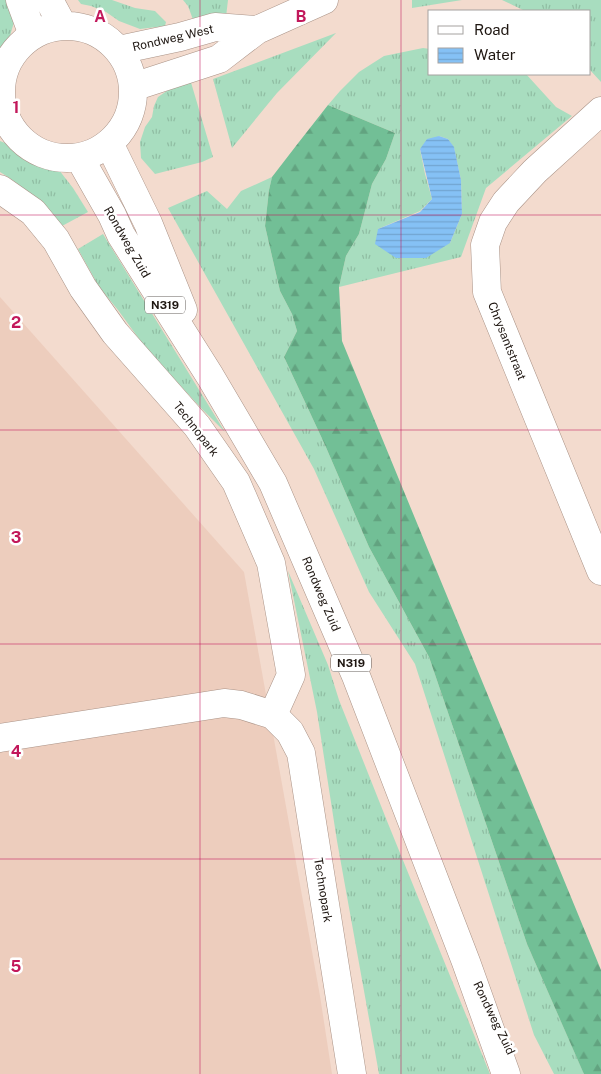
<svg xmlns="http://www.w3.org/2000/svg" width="601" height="1074" viewBox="0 0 601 1074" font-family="'Public Sans',sans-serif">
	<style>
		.built { fill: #edcdbd }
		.grass { fill: url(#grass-tufts); fill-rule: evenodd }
		.forest { fill: url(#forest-firs) }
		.water { fill: url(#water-rules) }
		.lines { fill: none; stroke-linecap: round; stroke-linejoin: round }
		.minor-casing { stroke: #aa9387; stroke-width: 29 }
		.major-casing { stroke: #aa9387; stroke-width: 29 }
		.minor { stroke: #fff; stroke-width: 28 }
		.major { stroke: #fff; stroke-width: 28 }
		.grid { fill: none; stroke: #c2185b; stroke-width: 1; stroke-opacity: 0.55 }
		.labels { text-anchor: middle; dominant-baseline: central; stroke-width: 5; stroke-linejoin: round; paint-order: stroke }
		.shield { fill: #fff; stroke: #625c58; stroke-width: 1 }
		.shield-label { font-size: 11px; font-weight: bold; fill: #1e1611 }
		.street-label { font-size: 12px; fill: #1e1611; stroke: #fff }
		.grid-label { font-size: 16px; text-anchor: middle; font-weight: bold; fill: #c2185b; stroke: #fff; stroke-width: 5; stroke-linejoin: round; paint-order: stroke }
	</style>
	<defs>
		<pattern id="grass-tufts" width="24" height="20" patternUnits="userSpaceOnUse" patternTransform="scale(1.25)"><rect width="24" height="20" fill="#a8ddbf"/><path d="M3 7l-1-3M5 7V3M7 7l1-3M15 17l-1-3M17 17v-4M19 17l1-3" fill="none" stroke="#90bda3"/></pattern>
		<pattern id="forest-firs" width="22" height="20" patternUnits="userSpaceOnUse" patternTransform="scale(1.25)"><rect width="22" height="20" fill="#72bf96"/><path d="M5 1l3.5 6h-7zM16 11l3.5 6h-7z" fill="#62a380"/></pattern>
		<pattern id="water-rules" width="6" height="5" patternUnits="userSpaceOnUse" patternTransform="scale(1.25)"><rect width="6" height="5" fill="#85c1f5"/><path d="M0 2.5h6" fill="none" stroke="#72a5d1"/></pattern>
	</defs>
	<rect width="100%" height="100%" fill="#f3dbce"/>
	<!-- built -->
	<path class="built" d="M0,297L244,572L320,996L332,1074H0Z"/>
	<!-- grass -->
	<path class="grass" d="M0,0H8L14,22L10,36L0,48Z
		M78,0H112L135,8L155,11L166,22L165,26L140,29L119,21L106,12L91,6L81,4Z
		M183,0H228L226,17L195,25L188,6Z
		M412,0H462L412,8Z
		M502,0H601V82L590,70V11H525Z
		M336,33L277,93L232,148L213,79Z
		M423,48L430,49V74H526L556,107L572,116L486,188L461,257L339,287L346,256L359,234L372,184L386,159L395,133L328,105L340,91L359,72L384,56ZM439,136L448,139L454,148L461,180L462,214L450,243L378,229L420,211L432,199L425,174L420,149Z
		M190,79L213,157L202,162L155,174L141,158L140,142L145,127L152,117L154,106L158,97L174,86Z
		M0,141L5,143L12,150L26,160L40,167L59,170L73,188L88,212L62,226C43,205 24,186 0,172Z
		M272,177L269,190L265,226L280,291L292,314L297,331L284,357L325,445L369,547L429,657L527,944L584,1074H554L534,1035L415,664L369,592L314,469L168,208L207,191L227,209L241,191Z
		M103,234L225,432L201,408L145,347L118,310L99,287L78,249Z
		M288,571L328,665L339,700L387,821L490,1074H379L337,841L317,712Z"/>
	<!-- forest -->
	<path class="forest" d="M328,105L395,133L386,159L372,184L359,234L346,256L339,287L342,341L601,970V1074H584L583,1072L527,944L429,657L369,547L325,445L284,357L297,331L292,314L280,291L265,226L269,190L272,177L299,142Z"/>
	<!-- water -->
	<path class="water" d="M439,136L448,139L454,147L461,180L462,214L450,243L426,258H396L375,244L378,229L420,212L432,199L420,149L427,139Z"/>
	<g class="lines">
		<!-- minor casing -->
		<g class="minor-casing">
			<path id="minor" d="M601,111L535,171L506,202L493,222L485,245L487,292L601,571
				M0,189L33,212L56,240L83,288L115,333L197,426L236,482L271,563L291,675L273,715
				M0,738L224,703L241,705L273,715L290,732L301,753L352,1074"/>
		</g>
		<!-- major casing -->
		<g class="major-casing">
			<path id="major" d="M20,0L33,35
				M49,0L63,26
				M1 92a66 66 0 1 1 132 0a66 66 0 1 1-132 0Z
				M119,50L180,37L215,27L257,30
				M133,87L219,59L257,30L324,0
				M109,143L148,223L183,310
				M79,157L112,215L121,235L210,376L273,483L356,676L466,962L506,1074"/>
		</g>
		<!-- minor -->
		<use href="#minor" class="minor"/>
		<!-- major -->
		<use href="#major" class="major"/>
	</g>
	<!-- grid -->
	<path class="grid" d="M200,0V1074M401,0V1074M0,215H601M0,430H601M0,644H601M0,859H601"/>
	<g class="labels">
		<!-- shield labels -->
		<g class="shield">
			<rect x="145" y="296.5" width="40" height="17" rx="4"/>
			<rect x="331" y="654.5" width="40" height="17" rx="4"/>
		</g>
		<g class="shield-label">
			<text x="165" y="305">N319</text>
			<text x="351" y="663">N319</text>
		</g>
		<!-- street labels -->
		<g class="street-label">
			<text transform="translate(173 38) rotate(-13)">Rondweg West</text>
			<text transform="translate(127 242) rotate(60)">Rondweg Zuid</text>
			<text transform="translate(507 341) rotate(68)">Chrysantstraat</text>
			<text transform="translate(196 429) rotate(52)">Technopark</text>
			<text transform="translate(321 594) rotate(67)">Rondweg Zuid</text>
			<text transform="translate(323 890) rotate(81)">Technopark</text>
			<text transform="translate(494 1018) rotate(64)">Rondweg Zuid</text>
		</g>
	</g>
	<g class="grid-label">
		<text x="100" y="22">A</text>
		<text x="301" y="22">B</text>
		<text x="16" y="113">1</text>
		<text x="16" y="328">2</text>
		<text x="16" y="543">3</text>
		<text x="16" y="757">4</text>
		<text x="16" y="972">5</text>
	</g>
	<!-- legend -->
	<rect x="428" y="10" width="162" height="65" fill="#ffffff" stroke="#a5a2a0"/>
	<rect x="438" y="26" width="25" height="8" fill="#ffffff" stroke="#a5a2a0"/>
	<text x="474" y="35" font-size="15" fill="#1e1611">Road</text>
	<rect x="438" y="48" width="25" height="15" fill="url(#water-rules)" stroke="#a5a2a0"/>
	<text x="474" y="60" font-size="15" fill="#1e1611">Water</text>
</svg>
